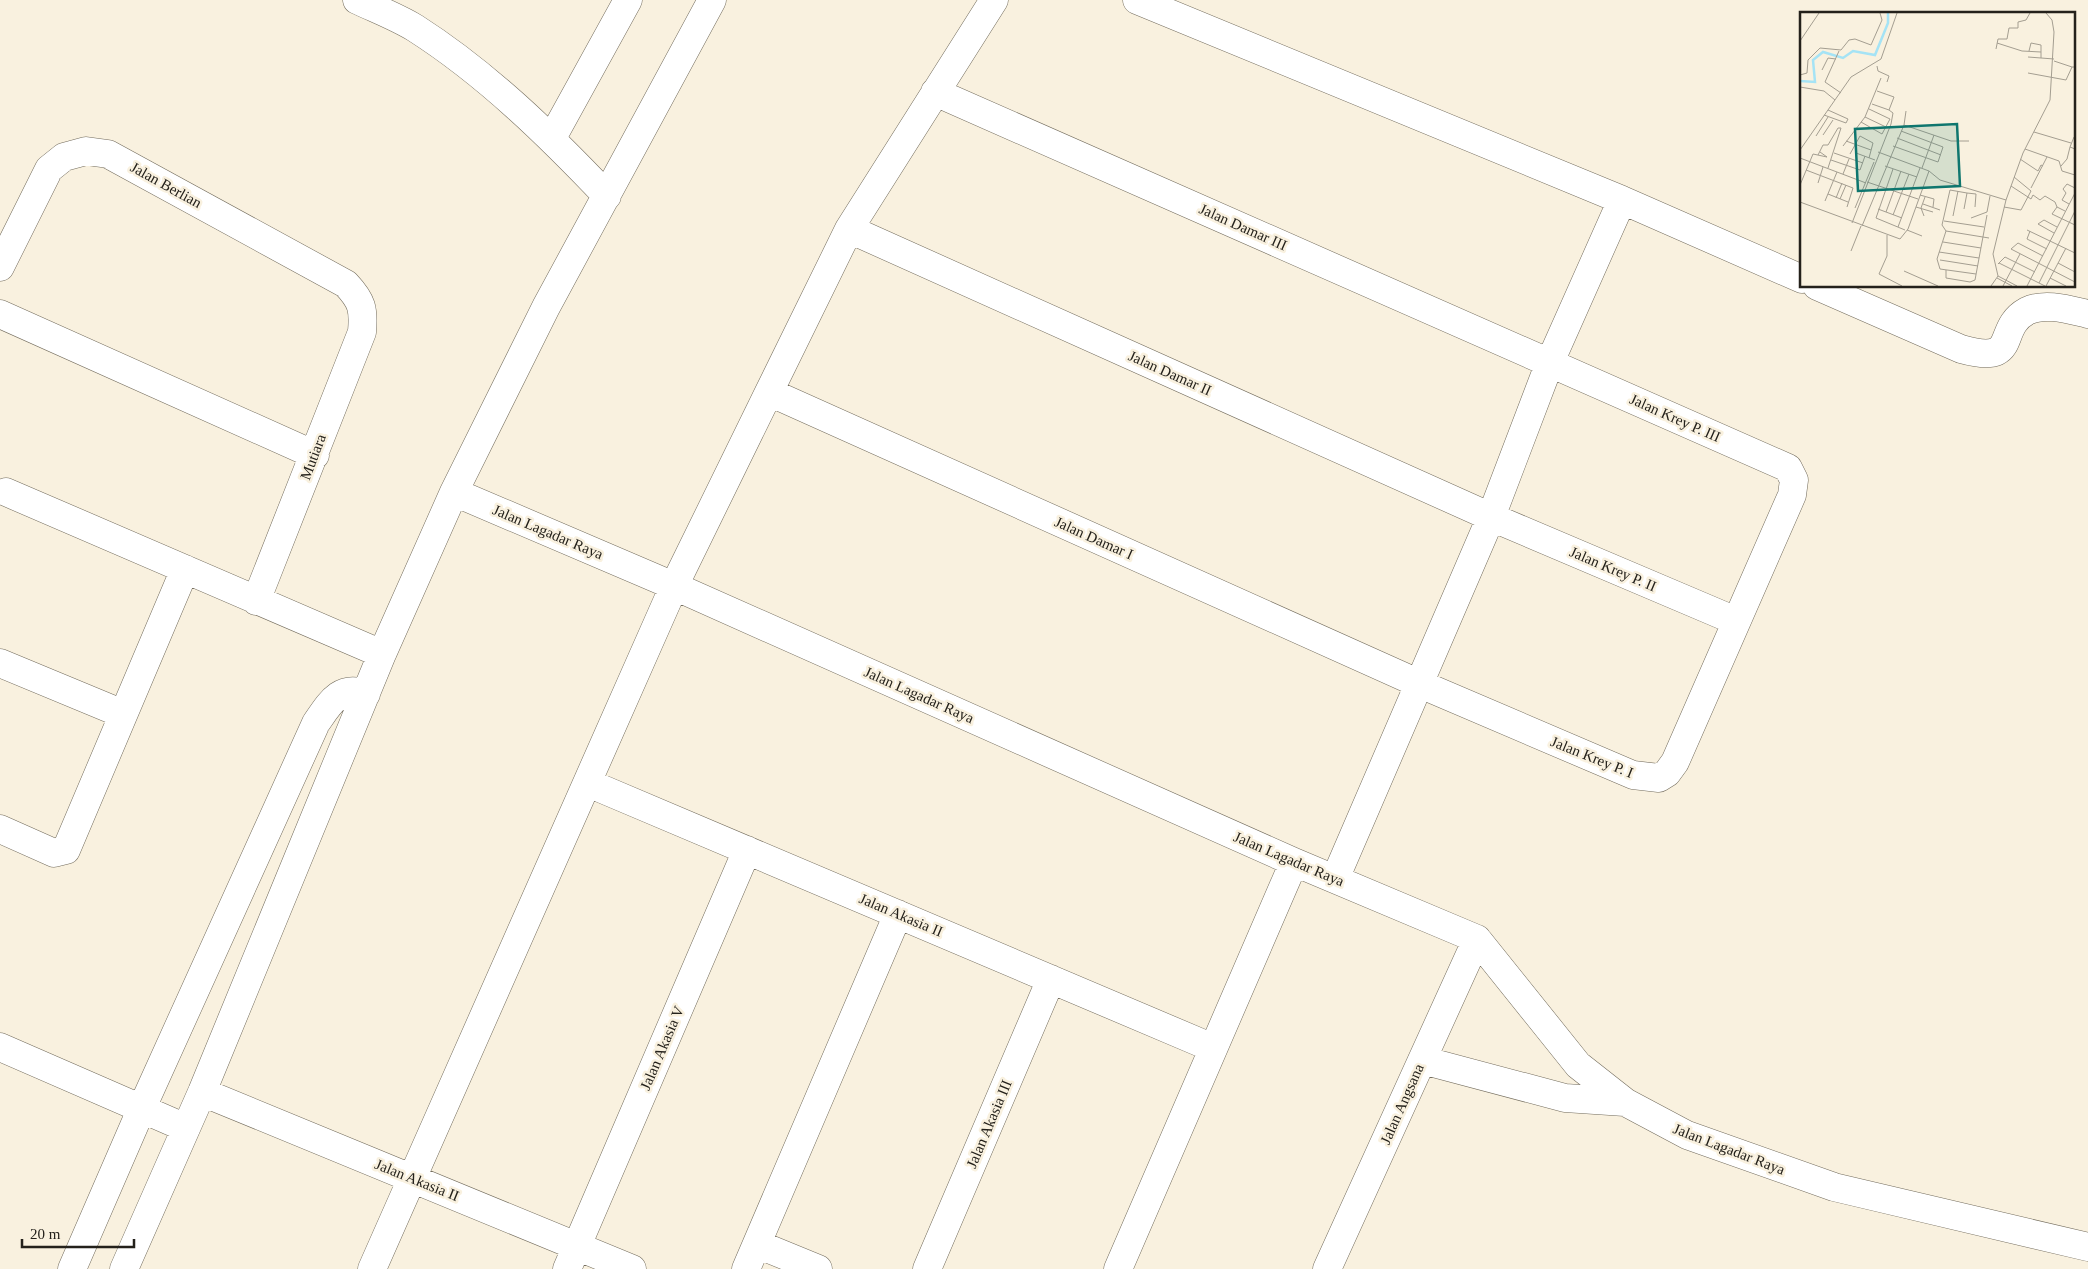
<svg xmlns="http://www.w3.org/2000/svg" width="2088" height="1269" viewBox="0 0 2088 1269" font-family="Georgia,serif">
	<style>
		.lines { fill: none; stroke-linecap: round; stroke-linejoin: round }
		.minor-casing { stroke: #736c5d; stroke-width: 29 }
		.minor { stroke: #fff; stroke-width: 28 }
		.labels { text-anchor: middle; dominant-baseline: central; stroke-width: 5; stroke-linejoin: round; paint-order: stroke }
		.street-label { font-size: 15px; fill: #24211b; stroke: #f9f1df }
		.inset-river { fill: none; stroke: #a5e3f5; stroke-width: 2.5 }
		.inset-road { fill: none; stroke: #a49e91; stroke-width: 1 }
		.view { fill: #0f766e; fill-opacity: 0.15; stroke: #0f766e; stroke-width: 2.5 }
		.inset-edge { fill: none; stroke: #24211b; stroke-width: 2.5 }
	</style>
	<rect width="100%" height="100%" fill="#f9f1df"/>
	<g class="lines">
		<!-- minor casing -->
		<g class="minor-casing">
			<path id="minor" d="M357,0C376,9 397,17 415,28C487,74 549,135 607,196
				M1137,0L1622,200L1802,279
				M552,138L628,0
				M849,229L1491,517L1736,621
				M0,267L49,169L64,157L86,151L108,154L346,284C362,301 364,309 362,332L256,601
				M1817,286L1961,349C2022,366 1994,329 2027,311C2045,302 2070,310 2088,314
				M0,314L315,455
				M769,392L1420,684L1633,775L1659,778L1667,773L1675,762L1792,495L1794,480L1788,468L935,92
				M6,492L382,654
				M454,492L674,586L1294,862L1477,939L1578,1065L1625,1102L1687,1135L1834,1187L2088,1247
				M0,663L123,714
				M588,783L1213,1048
				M0,829L54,853L66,850L185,569
				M1335,879L1491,517L1550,362L1622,200
				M0,1047L186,1128
				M1422,1060L1565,1098L1625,1102
				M202,1092L632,1269
				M757,1244L818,1269
				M72,1269L141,1110L316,723C330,703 340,684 366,694
				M124,1269L202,1092L382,654L454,492L546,307L712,0
				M372,1269L674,586L769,392L849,229L994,0
				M567,1269L747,850
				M746,1269L898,914
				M927,1269L1051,979
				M1118,1269L1294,862
				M1327,1269L1477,939"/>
		</g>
		<!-- minor -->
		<use href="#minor" class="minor"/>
	</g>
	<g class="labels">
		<!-- street labels -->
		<g class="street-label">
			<text transform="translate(166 185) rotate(29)">Jalan Berlian</text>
			<text transform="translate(1243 227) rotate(24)">Jalan Damar III</text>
			<text transform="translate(1170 373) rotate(24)">Jalan Damar II</text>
			<text transform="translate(1675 418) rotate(24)">Jalan Krey P. III</text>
			<text transform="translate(313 457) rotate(-69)">Mutiara</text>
			<text transform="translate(548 532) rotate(23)">Jalan Lagadar Raya</text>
			<text transform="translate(1094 538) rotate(24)">Jalan Damar I</text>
			<text transform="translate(1613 569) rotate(23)">Jalan Krey P. II</text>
			<text transform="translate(919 695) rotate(24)">Jalan Lagadar Raya</text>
			<text transform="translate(1592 757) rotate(22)">Jalan Krey P. I</text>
			<text transform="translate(1289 859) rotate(23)">Jalan Lagadar Raya</text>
			<text transform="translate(901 915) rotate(23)">Jalan Akasia II</text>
			<text transform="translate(662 1048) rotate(-67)">Jalan Akasia V</text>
			<text transform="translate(1402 1104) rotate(-66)">Jalan Angsana</text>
			<text transform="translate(989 1124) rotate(-67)">Jalan Akasia III</text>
			<text transform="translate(1729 1149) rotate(21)">Jalan Lagadar Raya</text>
			<text transform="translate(417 1180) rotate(22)">Jalan Akasia II</text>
		</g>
	</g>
	<!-- overview -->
	<g transform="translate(1800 12)">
		<rect width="275" height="275" fill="#f9f1df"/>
		<path class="inset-river" d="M0,69L15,70L13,48L23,40L43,46L53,39L75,43L88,11V1"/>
		<path class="inset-road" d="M0,29L19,1M197,31L222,39L241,40M196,37L198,27H207L209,16H218V10L226,8L230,1M39,39L25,70L41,81M229,39L231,31L241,33V46M228,45L254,47M254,49L272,55M77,54L78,59L89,64L87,70M22,58L28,46L36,47M228,61L266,68L272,55H275M0,63L7,61L8,48L20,36L41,38L49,28L55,27L71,33L82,8L80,1M0,75L24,79L35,88M72,92L89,98M69,97L90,107L82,122M24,103L46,111L48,107L28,98M65,105L86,115M61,110L82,122M104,113L151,129H169M234,120L271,131M23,123L33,108M16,124L28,105M274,125L270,135L275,137M97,126L141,143M46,129L71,138M43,134L65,105L81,66M93,134L138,150L143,135L101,119M225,137L259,149L262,159L275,163M0,138L51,65L81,47L97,1M78,140L129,159L140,168L206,188M34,141L63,151M56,141L75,148M50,142L60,124L73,131L69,146M18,143L23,133H28L38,116H41L28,156M0,146L66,171M220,147L238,159L241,153L243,154M31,148L60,158L65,144M85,154L117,165M261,154L267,147L270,135M122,156L134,123M93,157L76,206L105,218M6,158L53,176L47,195M43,162L49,147M67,170L118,187M18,171L23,155M0,173L13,142L27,145L20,140M211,174L231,187L233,183L240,188L245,184L255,190L257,195M231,176L247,145M167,181L176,182L175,195M28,182L48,190M120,183L134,187L133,195M36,186L42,171M40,187L46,173M25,189L37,160M0,190L100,227L108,217L129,159M123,192L140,198M269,192L262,188L266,181L263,177L267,172L275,176M116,195L133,200M204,195L221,198L231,179L214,165M55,196L74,150M78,197L102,206M164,197L167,181L150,178L142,213L146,219L137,247L140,257L176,262M265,199L257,195L252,202L275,213M86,200L101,159M93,203L109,162M124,204L121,196L125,185M153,204L158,179M171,206L187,200L190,184M144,209L184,215M52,211L91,112L93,101L89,98L94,85L77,79M62,214L104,113L106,99M98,215L120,156M107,218L122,224M227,218L275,241M146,219L189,226M230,219L227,227L247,237M254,221L238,212L244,208L257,215M87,223V244L79,262L102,274M143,230L181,236M51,239L61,214M139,240L179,246M243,244L218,231L211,237L275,270M140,248L178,254M199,251L245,274M258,251L275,260M198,252L205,245L235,260M146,258V266L170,270L175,268L187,203M104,259L138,274M198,264L217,274M197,266L212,274M250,266L266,274M239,271L275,199M191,274L198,264L193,242L206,188L223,141L250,88L254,20L252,8L246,1M203,274L220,242M227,274L275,181M246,274L266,236"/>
		<path class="view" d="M157,112L160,174L58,179L55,117Z"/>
		<rect width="275" height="275" class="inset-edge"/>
	</g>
	<!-- scale -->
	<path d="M22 1239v8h112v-8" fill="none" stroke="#24211b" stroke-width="2.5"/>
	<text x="30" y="1239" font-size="15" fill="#24211b" stroke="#f9f1df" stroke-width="4" paint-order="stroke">20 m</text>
</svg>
